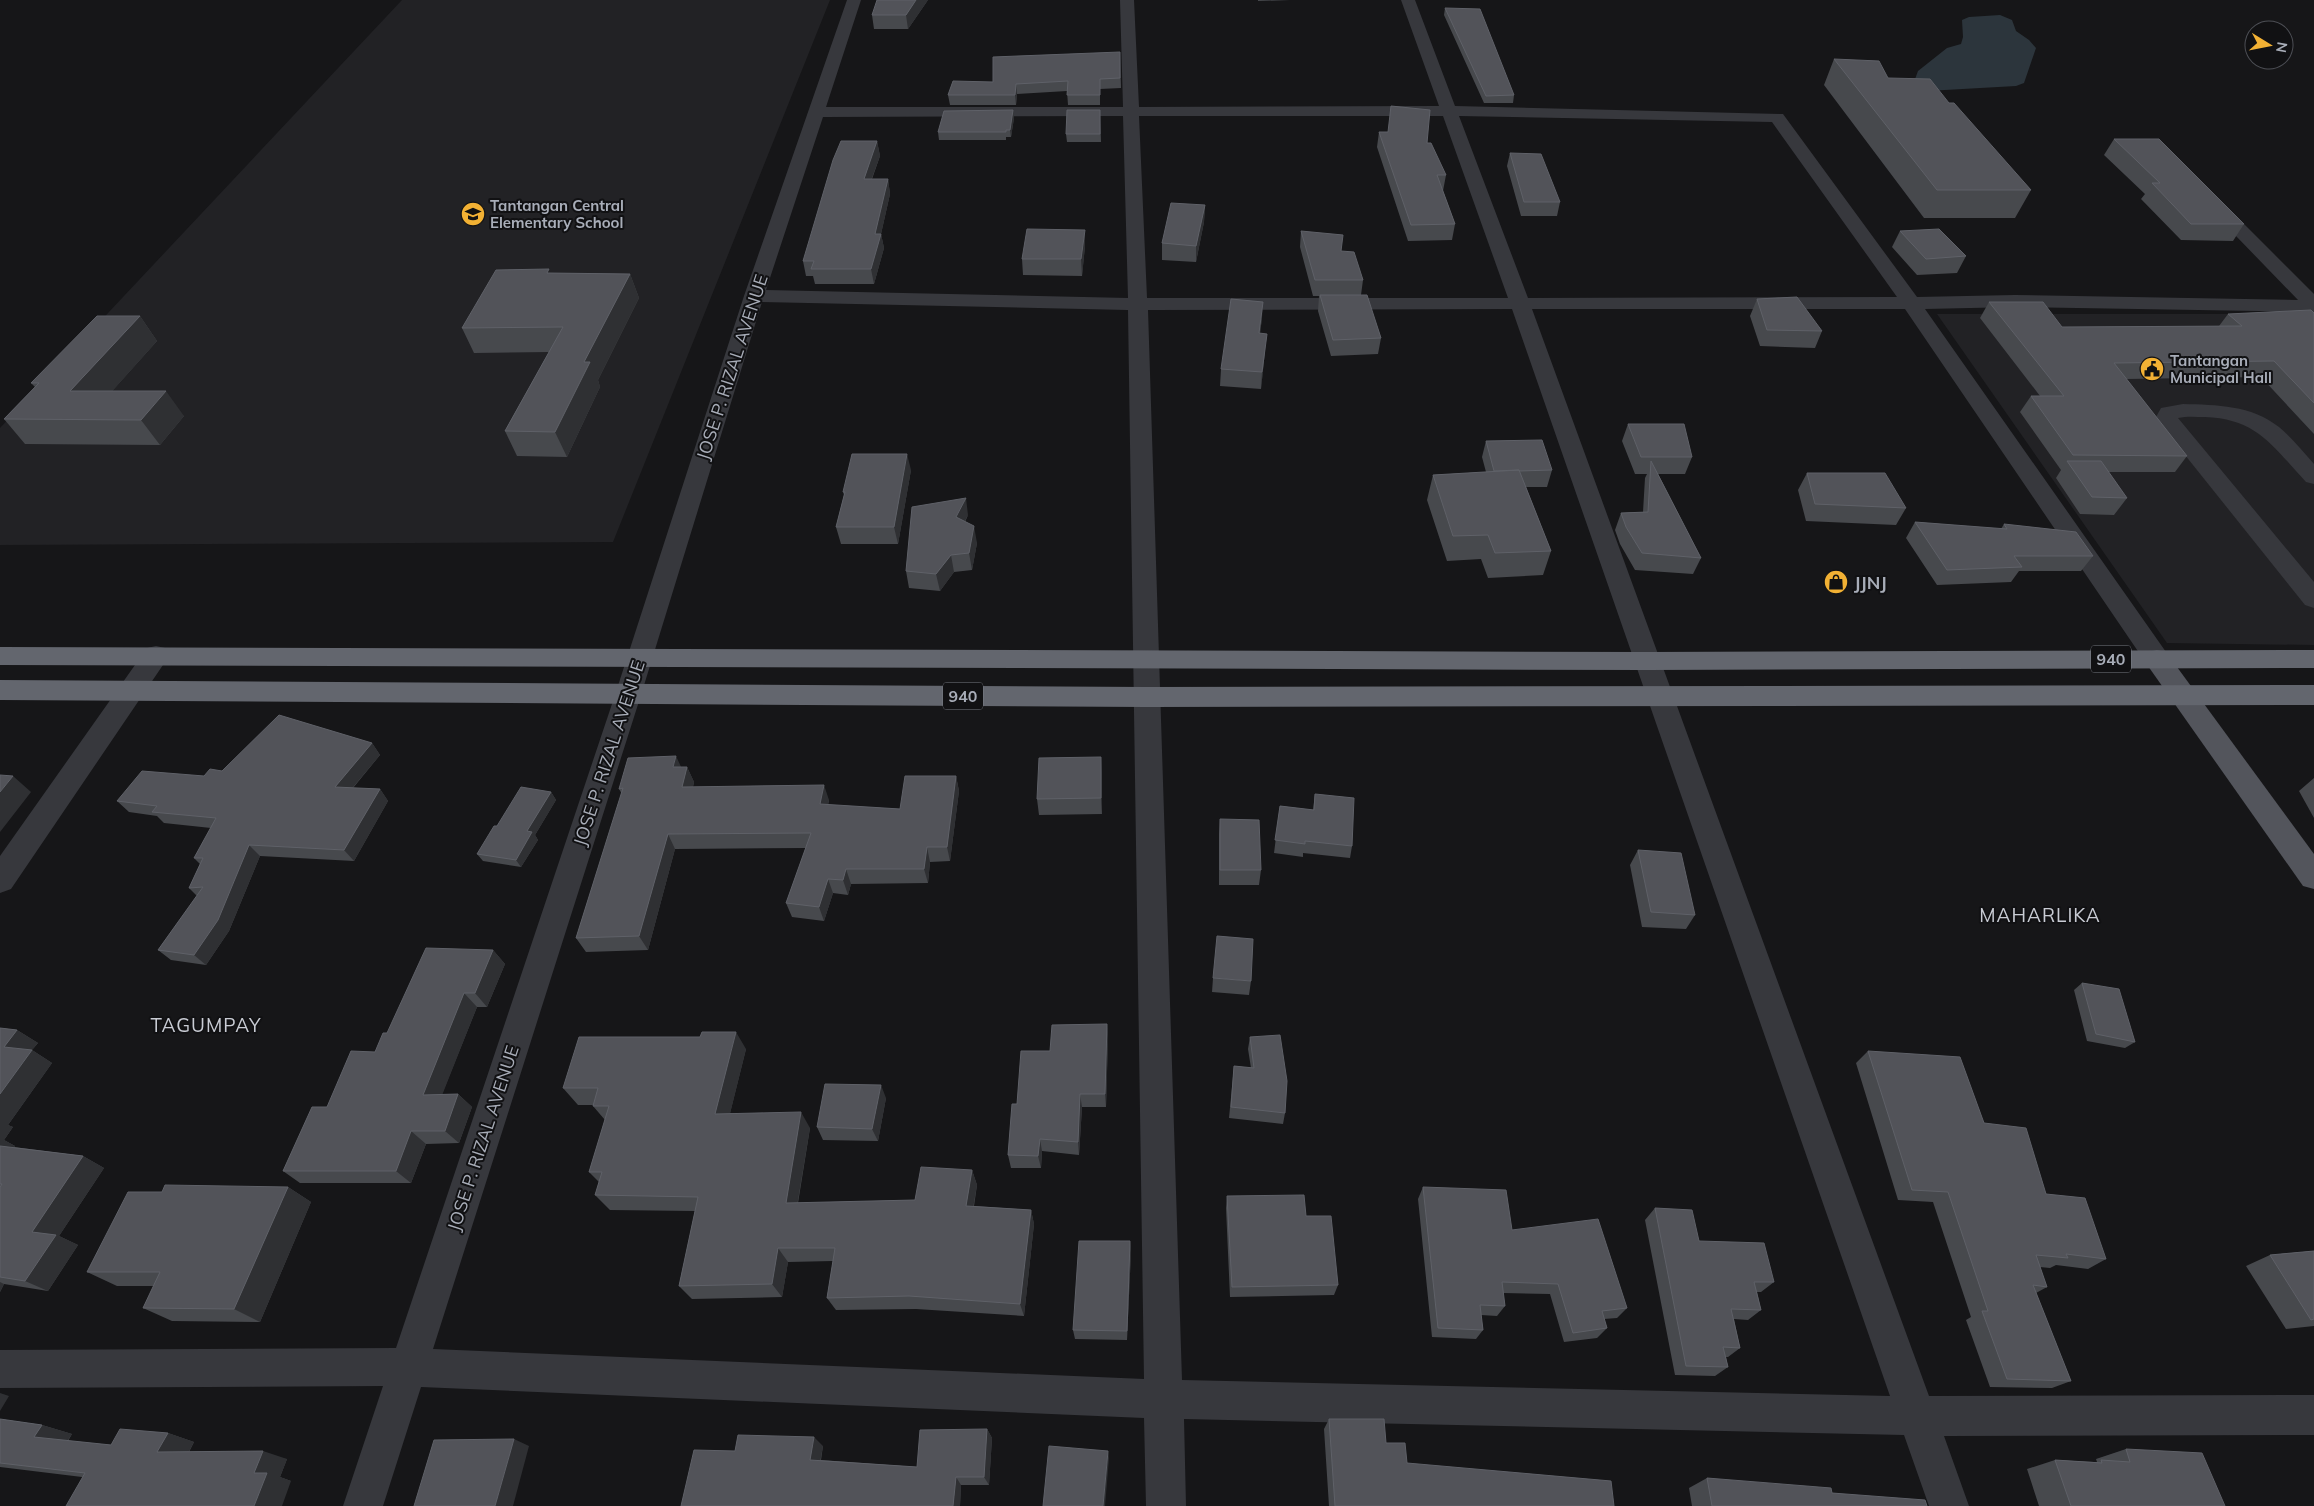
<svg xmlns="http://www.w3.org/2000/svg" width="2314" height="1506" viewBox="0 0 2314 1506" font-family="Mulish,sans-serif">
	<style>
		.built { fill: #222225 }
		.water { fill: #2c353c }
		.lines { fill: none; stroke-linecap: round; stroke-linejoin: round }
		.minor { fill: #37383d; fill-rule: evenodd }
		.major { fill: #53555c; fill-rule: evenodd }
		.highway { fill: #63666e; fill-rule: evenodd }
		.wall { fill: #47494d }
		.shaded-wall { fill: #2f3033 }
		.building { fill: #525359; stroke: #5f6168 }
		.labels { text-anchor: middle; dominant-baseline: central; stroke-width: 4; stroke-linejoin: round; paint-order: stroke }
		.far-poi-label { font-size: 15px; font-weight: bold; fill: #a8adb8; stroke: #111113; text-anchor: start }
		.shield { fill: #111113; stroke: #7b7e86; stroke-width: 1 }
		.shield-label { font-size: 16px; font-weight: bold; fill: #a8adb8 }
		.street-label { font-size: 18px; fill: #a8adb8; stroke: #111113 }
		.poi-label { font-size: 18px; font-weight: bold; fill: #a8adb8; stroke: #111113; text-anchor: start }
		.neighbourhood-label { font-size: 19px; letter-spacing: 1px; fill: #c9ccd4; stroke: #111113 }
	</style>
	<rect width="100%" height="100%" fill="#161618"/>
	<!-- built -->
	<path class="built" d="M402,0H830L613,542L0,545V428Z
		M1937,314H2305L2314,322V645L2167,643Z"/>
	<!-- water -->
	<path class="water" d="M2000,15L2012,20L2016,31L2029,40L2036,48L2024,83L2016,86L1927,91L1914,82L1918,71L1947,48L1961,44L1963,37L1962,20L1969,17Z"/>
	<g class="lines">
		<!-- minor -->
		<path class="minor" d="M847,0H861L826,107H1123L1120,0H1134L1139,107L1439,106L1401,0H1415L1455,106L1783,114L1917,297L2015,295L2298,300L2204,203L2207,199H2219L2314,294V312L2015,307L1925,309L2166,652L2170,659L2166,666L2157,668L2148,666L1905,309H1532L1929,1396L2314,1395V1435L1944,1436L1969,1506H1929L1904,1435L1184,1419L1186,1506H1146L1144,1418L421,1387L383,1506H343L383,1386L0,1388V1350L396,1348L615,695L744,296ZM1123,116L1128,298L766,290L823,117ZM1139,116H1443L1508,298H1147ZM1459,116L1772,122L1897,297L1528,298ZM762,302L1128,310L1144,1379L433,1349L641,695ZM1512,309L1890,1396L1182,1380L1148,310Z
			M2183,404C2217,405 2251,405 2279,427C2292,438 2303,452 2314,464V484L2306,482C2273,447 2258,419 2205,417C2196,417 2187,416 2178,418L2314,582V608L2305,605L2161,425L2156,417L2161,408Z
			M156,646L165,648L169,655L165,662L11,889L0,893V856L147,648Z"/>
		<!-- major -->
		<path class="major" d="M2157,650L2166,652L2314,854V889L2303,886L2148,666L2144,659L2148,652Z"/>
		<!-- highway -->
		<path class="highway" d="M0,647L1647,652L2314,650V668L1647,670L0,665Z
			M0,680L1146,687L2314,685V705L1146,707L0,700Z"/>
	</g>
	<!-- wall -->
	<path class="wall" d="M928,0L908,29H874L872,15Z
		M1258,0H1290L1258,1Z
		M1445,8L1514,95L1513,103H1484L1444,15Z
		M1120,52L1121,88L1100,89V105H1068L1067,91L1017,94L1016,105H950L948,95L993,82Z
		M1834,59L1888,78L1949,103L2031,190L2015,218H1924L1824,85Z
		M1013,110L1014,118L1011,137H1006V140H939L938,132Z
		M1100,110L1101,142H1067L1066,134Z
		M1379,132L1427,143L1446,175L1443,191L1455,224L1452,240L1408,241L1377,147Z
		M2114,139L2244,224L2233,241L2181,240L2141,199L2145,194L2104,155Z
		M877,141L880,156L872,179H888L890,194L881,234L884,248L874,284H815L813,276H806L803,261Z
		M1510,153L1560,202L1557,216H1521L1507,166Z
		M1205,205L1204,222L1196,262L1162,260V243Z
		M1301,231L1341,251L1363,280L1361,295L1381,338L1378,354L1331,356L1318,311L1319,296H1313L1300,247Z
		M1900,231L1966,256L1957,273L1917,275L1892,247Z
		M1085,246L1082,276L1023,275L1022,259Z
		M551,273L630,274L639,298L598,380L600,387L567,457L517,456L505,431L549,352L474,353L462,328Z
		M1757,299L1822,331L1815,348L1760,346L1750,316Z
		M1989,302L2062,327L2219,326L2228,314L2314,313V434L2261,377L2126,379L2187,456L2175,472H2108L2127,498L2114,515L2080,514L2056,478L2061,470L2020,412L2031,396H2040L1980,318Z
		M140,316L157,341L112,391L184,416L160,445L25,444L4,419L35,387L31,383Z
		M1262,318L1260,333L1265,351L1261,389L1220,386L1221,369Z
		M1628,424L1692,457L1685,474H1658L1701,558L1693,574L1635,570L1620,544L1615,530L1621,513L1643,512L1645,478L1647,474H1635L1622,441Z
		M1486,441L1552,470L1547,487H1526L1551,551L1543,575L1488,578L1481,559L1447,561L1427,500L1433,475L1486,472L1482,457Z
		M911,470L898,544H841L836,527L844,495L843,492Z
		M1807,473L1906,508L1896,525L1806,521L1798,490Z
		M968,515L965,522L977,543L972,570L954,572L940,591L909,588L906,571Z
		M1915,522L2001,529L2004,524L2093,556L2081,571H2019L2011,582L1937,585L1906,538Z
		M372,743L380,755L353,788L380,789L388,801L354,861L260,856L229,931L206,965L171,960L158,950L197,896L189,888L200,864L194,858L211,828L164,823L157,816L129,812L117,801L204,776L222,771Z
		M1101,757L1102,814L1039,815L1037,799Z
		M681,767H687L694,782L693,787L829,800L828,805L900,809L956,776L959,791L950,861L930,862L928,883L851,884L848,895L833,893L824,921L792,917L786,903L806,848L675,849L648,950L586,952L576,938L622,794L619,789Z
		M2314,778V818L2299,791Z
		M551,792L556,800L535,835L538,840L521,867L483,861L477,854L497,826Z
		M1315,794L1352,846L1350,858L1303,853V857L1274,853L1280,806L1313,810Z
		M1220,819L1261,870L1259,885H1219V834Z
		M1638,850L1695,915L1686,929L1642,927L1630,865Z
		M493,950L505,964L487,1007H477L442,1094H458L472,1107L459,1143L426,1144L411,1183H300L283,1171L327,1107L375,1052L387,1033Z
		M1213,978L1251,981L1249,995L1212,992Z
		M2082,983L2135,1042L2125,1048L2087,1041L2074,990Z
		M1107,1024L1108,1038L1106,1107H1082L1079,1155L1042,1151L1041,1168H1011L1008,1155L1017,1104L1050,1051Z
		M0,1028L17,1030L38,1043L32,1050L52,1063L8,1125L13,1127L4,1140L15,1146L14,1147L83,1156L104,1168L59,1236L78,1245L48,1291L4,1284L0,1292Z
		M1250,1037L1285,1113L1283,1124L1229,1118L1234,1066L1251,1068L1248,1049Z
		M746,1049L730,1113L810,1128L798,1203L915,1200L972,1170L977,1185L974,1206L1031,1210L1034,1224L1024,1316L916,1309L836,1310L827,1298L833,1261L788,1262L782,1297L692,1299L679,1286L695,1211L610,1210L595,1195L599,1182L589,1172L605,1120L593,1106V1105H578L563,1088Z
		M1868,1051L1984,1123L2046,1194L2106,1259L2088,1269L2056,1265L2050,1268L2040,1267L2047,1287L2036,1293L2071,1381L2052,1388L1990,1387L1966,1320L1971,1317L1933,1202L1898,1200L1856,1063Z
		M886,1098L878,1141L823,1140L817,1127Z
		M288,1187L311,1202L260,1322L172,1321L143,1308L154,1286H117L87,1272L162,1192Z
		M1423,1187L1512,1230L1627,1308L1617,1318L1604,1319L1607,1328L1597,1338L1564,1342L1550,1294L1503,1293L1505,1306L1497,1316L1481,1315L1483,1330L1476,1339L1432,1337L1418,1199Z
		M1227,1196L1338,1285L1334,1295L1230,1297L1226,1208Z
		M1655,1208L1699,1241L1774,1282L1761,1292H1757L1761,1310L1748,1320L1734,1319L1740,1348L1728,1357H1726L1728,1367L1715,1376L1675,1375L1645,1220Z
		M1130,1241L1131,1252L1127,1340L1075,1339L1073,1330Z
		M2314,1251V1326L2286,1329L2246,1266L2270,1255Z
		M0,1419L42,1425L72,1434L68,1441L111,1445L168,1433L194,1442L189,1452L287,1459L280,1477L291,1481L82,1477L0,1467Z
		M1329,1419L1386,1443L1407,1463L1614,1506H1329L1324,1429Z
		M987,1429L992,1438L989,1485H961L960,1506H681L735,1451L823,1446L821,1460L917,1467Z
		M2126,1449L2225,1506H2039L2027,1469L2055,1460L2094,1462H2097L2096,1459Z
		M1707,1478L1832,1493L1927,1506H1692L1689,1488Z"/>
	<!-- shaded-wall -->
	<path class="shaded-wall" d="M916,0H928L908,29L906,15Z
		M1016,84L1017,94L1016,105L1015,95Z
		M1013,110L1014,118L1011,137L1010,130Z
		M877,141L880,156L866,194L864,179Z
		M888,179L890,194L881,234L884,248L874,284L871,269L875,234Z
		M1205,205L1204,222L1196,262V246Z
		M1085,230V246L1082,276L1081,259Z
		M630,274L639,298L598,380L600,387L567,457L555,432L584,362Z
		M1263,302L1262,318L1258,350L1259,333Z
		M140,316L157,341L90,416L70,391Z
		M1267,334L1265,351L1261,389L1262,372Z
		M166,391L184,416L160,445L141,420Z
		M907,454L911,470L898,544L894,527Z
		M966,498L968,515L958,534L956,517Z
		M974,526L977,543L972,570L969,553Z
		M951,555L954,572L940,591L936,574Z
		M372,743L380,755L344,798L335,787Z
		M676,756L683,771L673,767Z
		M1101,757L1102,773V814L1101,798Z
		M687,767L694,782L689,802L682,787Z
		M13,776L31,792L0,832V792Z
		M956,776L959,791L950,861L947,847Z
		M824,785L829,800L825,819L820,804Z
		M380,789L388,801L354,861L344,850Z
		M551,792L556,800L535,835L538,840L521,867L516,860L527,831Z
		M668,834L675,849L648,950L639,936Z
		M249,845L260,856L229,931L206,965L194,955Z
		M927,847L930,862L928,883L924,869Z
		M846,869L851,884L848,895L843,880Z
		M828,879L833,893L824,921L819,907Z
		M493,950L505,964L487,1007L475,993Z
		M464,993L477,1007L437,1108L423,1095Z
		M1107,1024L1108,1038L1106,1107L1105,1094Z
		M17,1030L38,1043L32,1050L52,1063L8,1125L13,1127L4,1140L15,1146L8,1156L0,1151V1094L4,1047Z
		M736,1032L746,1049L726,1130L715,1114Z
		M881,1085L886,1098L878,1141L872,1129Z
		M458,1094L472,1107L459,1143L445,1131Z
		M1080,1094L1082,1107L1079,1155L1078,1142Z
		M801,1112L810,1128L795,1218L786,1203Z
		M411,1131L426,1144L411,1183L396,1171Z
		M1040,1139L1042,1151L1041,1168L1038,1156Z
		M83,1156L104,1168L59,1236L78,1245L48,1291L25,1281L32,1232Z
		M972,1170L977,1185L971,1220L966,1206Z
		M288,1187L311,1202L260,1322L234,1309Z
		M1031,1210L1034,1224L1024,1316L1020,1304Z
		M1130,1241L1131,1252L1127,1340V1331Z
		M778,1248L788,1262L782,1297L772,1284Z
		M0,1282L4,1284L0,1292Z
		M0,1393L9,1396L0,1411Z
		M42,1425L72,1434L64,1446L34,1437Z
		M987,1429L992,1438L989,1485L984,1477Z
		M168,1433L194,1442L184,1461L157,1452Z
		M814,1437L823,1446L819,1468L810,1460Z
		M514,1439L529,1446L513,1506H495Z
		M263,1451L287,1459L280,1477L291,1481L282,1506H254V1473Z
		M1108,1451L1109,1458L1105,1506H1103Z
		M956,1477L961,1485L960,1506H953Z"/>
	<!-- building -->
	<path class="building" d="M877,0H916L906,15H872Z
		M1445,8L1480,9L1514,95L1486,96Z
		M1120,52V78L1100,79V95H1067L1068,81L1016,84L1015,95H948L953,81L993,82V57Z
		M1834,59L1879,61L1888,78L1930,79L1949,103H1954L2031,190H1937Z
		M1391,106L1430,110L1427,143H1431L1446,175H1437L1455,224L1411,225L1379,132H1388Z
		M1013,110L1010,130H1006V132H938L944,111Z
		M1067,110H1100V134H1066Z
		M2114,139H2159L2244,224H2191L2152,183H2160Z
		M841,141H877L864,179H888L875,234H881L871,269H811L814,261H803L833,160Z
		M1510,153L1541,154L1560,202H1524Z
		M1171,203L1205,205L1196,246L1162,243Z
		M1027,229L1085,230L1081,259H1022Z
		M1939,229L1966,256L1926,259L1900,231Z
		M1301,231L1343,235L1341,251L1354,252L1363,280H1315Z
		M549,269L547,273L630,274L584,362H590L555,432L505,431L563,327L462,328L496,270Z
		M1320,295H1367L1381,338L1333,340Z
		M1797,297L1822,331L1767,330L1757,299Z
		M1231,299L1263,302L1259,333L1267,334L1262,372L1221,369Z
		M1989,302H2043L2062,327L2242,326L2228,314L2311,310L2314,313V403L2274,361L2114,363L2187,456L2073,455L2031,396H2064Z
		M97,316H140L70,391H166L141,420L4,419L39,383H31Z
		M1628,424H1684L1692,457H1641Z
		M1542,440L1552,470L1519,471V470L1494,471L1486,441Z
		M852,454H907L894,527H836L845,492H843Z
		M1651,461L1701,558L1642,553L1626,527L1621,513L1648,512Z
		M2067,461H2101L2127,498L2092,497Z
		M1519,470L1551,551L1495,553L1488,535L1453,536L1433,475Z
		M1807,473H1885L1906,508L1815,504Z
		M966,498L956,517L974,526L969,553L951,555L936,574L906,571L912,507Z
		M1915,522L2007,529L2004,524L2076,532L2093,556H2014L2022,567L1947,570Z
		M279,715L372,743L335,787L380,789L344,850L249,845L218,920L194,955L158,950L203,887L189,888L203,858H194L216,818L152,812L157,806L117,801L142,771L204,776L210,769L222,771Z
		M676,756L673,767H687L682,787L824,785L820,804L900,809L905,776H956L947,847H927L924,869H846L843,880L828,879L819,907L786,903L811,833L668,834L639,936L576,938L623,788L619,789L628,758Z
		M1101,757V798L1037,799L1039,758Z
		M0,775L13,776L0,792Z
		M521,787L551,792L527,831L532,832L516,860L477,854L494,826H497Z
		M1315,794L1354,798L1352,846L1305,841V844L1275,840L1280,806L1314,810Z
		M1220,819L1259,820L1261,870H1220Z
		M1638,850L1681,853L1695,915L1651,912Z
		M1217,936L1253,939L1251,981L1213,978Z
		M426,948L493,950L475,993H464L423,1095L458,1094L445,1131H411L396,1171H283L312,1107H327L351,1051L375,1052L383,1033H387Z
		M2082,983L2119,989L2135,1042L2096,1034Z
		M1107,1024L1105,1094H1080L1078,1142L1040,1139L1038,1156L1008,1155L1012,1104H1017L1021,1051H1050L1052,1025Z
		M0,1028L17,1030L4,1047L32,1050L0,1094Z
		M702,1032H736L715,1114L801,1112L786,1203L915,1200L921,1167L972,1170L966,1206L1031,1210L1020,1304L909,1296L827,1298L835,1248H778L772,1284L679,1286L698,1197L595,1195L602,1172H589L609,1106H593L598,1088H563L579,1037H700Z
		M1280,1035L1287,1081L1285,1113L1231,1107L1234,1066L1254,1068L1250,1037Z
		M1868,1051L1960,1057L1984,1123L2026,1128L2046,1194L2085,1198L2106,1259L2066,1254L2068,1258L2036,1255L2047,1287L2033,1285L2071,1381L2007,1379L1982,1311H1988L1948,1192L1912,1190Z
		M825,1084L881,1085L872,1129L817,1127Z
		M0,1146L83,1156L32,1232L56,1235L25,1281L0,1277V1187L2,1184H0Z
		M165,1185L288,1187L234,1309L143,1308L160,1272H87L128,1192H162Z
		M1423,1187L1506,1190L1512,1230L1598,1219L1627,1308L1602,1311L1607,1328L1573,1333L1558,1284L1502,1282L1505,1306L1480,1305L1483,1330L1438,1328Z
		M1304,1195L1306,1216H1331L1338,1285L1232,1287L1227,1196Z
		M1655,1208L1692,1210L1699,1241L1764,1243L1774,1282H1754L1761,1310L1731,1309L1740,1348L1723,1347L1728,1367L1686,1366Z
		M1079,1241H1130L1127,1331L1073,1330Z
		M2314,1251V1319L2311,1320L2270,1255Z
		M0,1419L42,1425L34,1437L111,1445L120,1429L168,1433L157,1452L263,1451L254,1473H267L254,1506H66L85,1473L0,1463Z
		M1329,1419H1384L1386,1443H1405L1407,1463L1611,1481L1614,1506H1335Z
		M987,1429L984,1477H956L953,1506H681L694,1450L735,1451L738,1435L814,1437L810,1460L917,1467L920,1430Z
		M514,1439L495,1506H414L434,1440Z
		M1049,1446L1108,1451L1103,1506H1043Z
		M2126,1449L2202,1453L2225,1506H2071L2055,1460L2102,1463L2101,1460L2130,1462Z
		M1707,1478L1831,1488L1832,1493L1925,1500L1927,1506H1712Z"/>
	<!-- icons -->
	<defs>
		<g id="school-disc" transform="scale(1.25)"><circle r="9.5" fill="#f2b134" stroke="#111113"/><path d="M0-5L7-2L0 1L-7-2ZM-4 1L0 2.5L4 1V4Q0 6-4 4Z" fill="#111"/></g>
		<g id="civic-disc" transform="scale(1.25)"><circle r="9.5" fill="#f2b134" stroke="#111113"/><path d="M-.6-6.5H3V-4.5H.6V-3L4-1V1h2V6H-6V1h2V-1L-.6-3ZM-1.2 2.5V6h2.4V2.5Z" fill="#111"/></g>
		<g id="shop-disc" transform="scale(1.25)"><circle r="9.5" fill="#f2b134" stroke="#111113"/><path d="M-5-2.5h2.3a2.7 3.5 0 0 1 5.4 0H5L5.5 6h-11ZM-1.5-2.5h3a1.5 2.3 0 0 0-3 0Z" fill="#111"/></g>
	</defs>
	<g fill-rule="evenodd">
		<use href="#school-disc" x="473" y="214"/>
		<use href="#civic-disc" x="2152" y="369"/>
		<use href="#shop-disc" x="1836" y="582"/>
	</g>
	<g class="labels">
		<!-- far-poi labels -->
		<g class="far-poi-label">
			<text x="490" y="205">Tantangan Central<tspan x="490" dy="17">Elementary School</tspan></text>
			<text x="2170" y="360">Tantangan<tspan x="2170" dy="17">Municipal Hall</tspan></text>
		</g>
		<!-- shield labels -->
		<g class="shield">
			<rect x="2091" y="645.5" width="40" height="27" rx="4"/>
			<rect x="943" y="682.5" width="40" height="27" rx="4"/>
		</g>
		<g class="shield-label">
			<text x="2111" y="659">940</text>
			<text x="963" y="696">940</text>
		</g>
		<!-- street labels -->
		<g class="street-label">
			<text transform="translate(732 367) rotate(-72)">JOSE P. RIZAL AVENUE</text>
			<text transform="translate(609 753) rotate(-72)">JOSE P. RIZAL AVENUE</text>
			<text transform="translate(483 1138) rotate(-72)">JOSE P. RIZAL AVENUE</text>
		</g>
		<!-- poi labels -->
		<g class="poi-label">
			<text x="1854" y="582">JJNJ</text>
		</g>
		<!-- neighbourhood labels -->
		<g class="neighbourhood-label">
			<text x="2040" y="915">MAHARLIKA</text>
			<text x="206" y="1025">TAGUMPAY</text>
		</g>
	</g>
	<!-- north arrow -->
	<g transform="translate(2269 45) rotate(100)"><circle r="24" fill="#111113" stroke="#4d4f55"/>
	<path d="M0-4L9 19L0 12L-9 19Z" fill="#f2b134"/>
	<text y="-8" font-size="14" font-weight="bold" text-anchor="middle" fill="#a8adb8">N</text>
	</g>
</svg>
